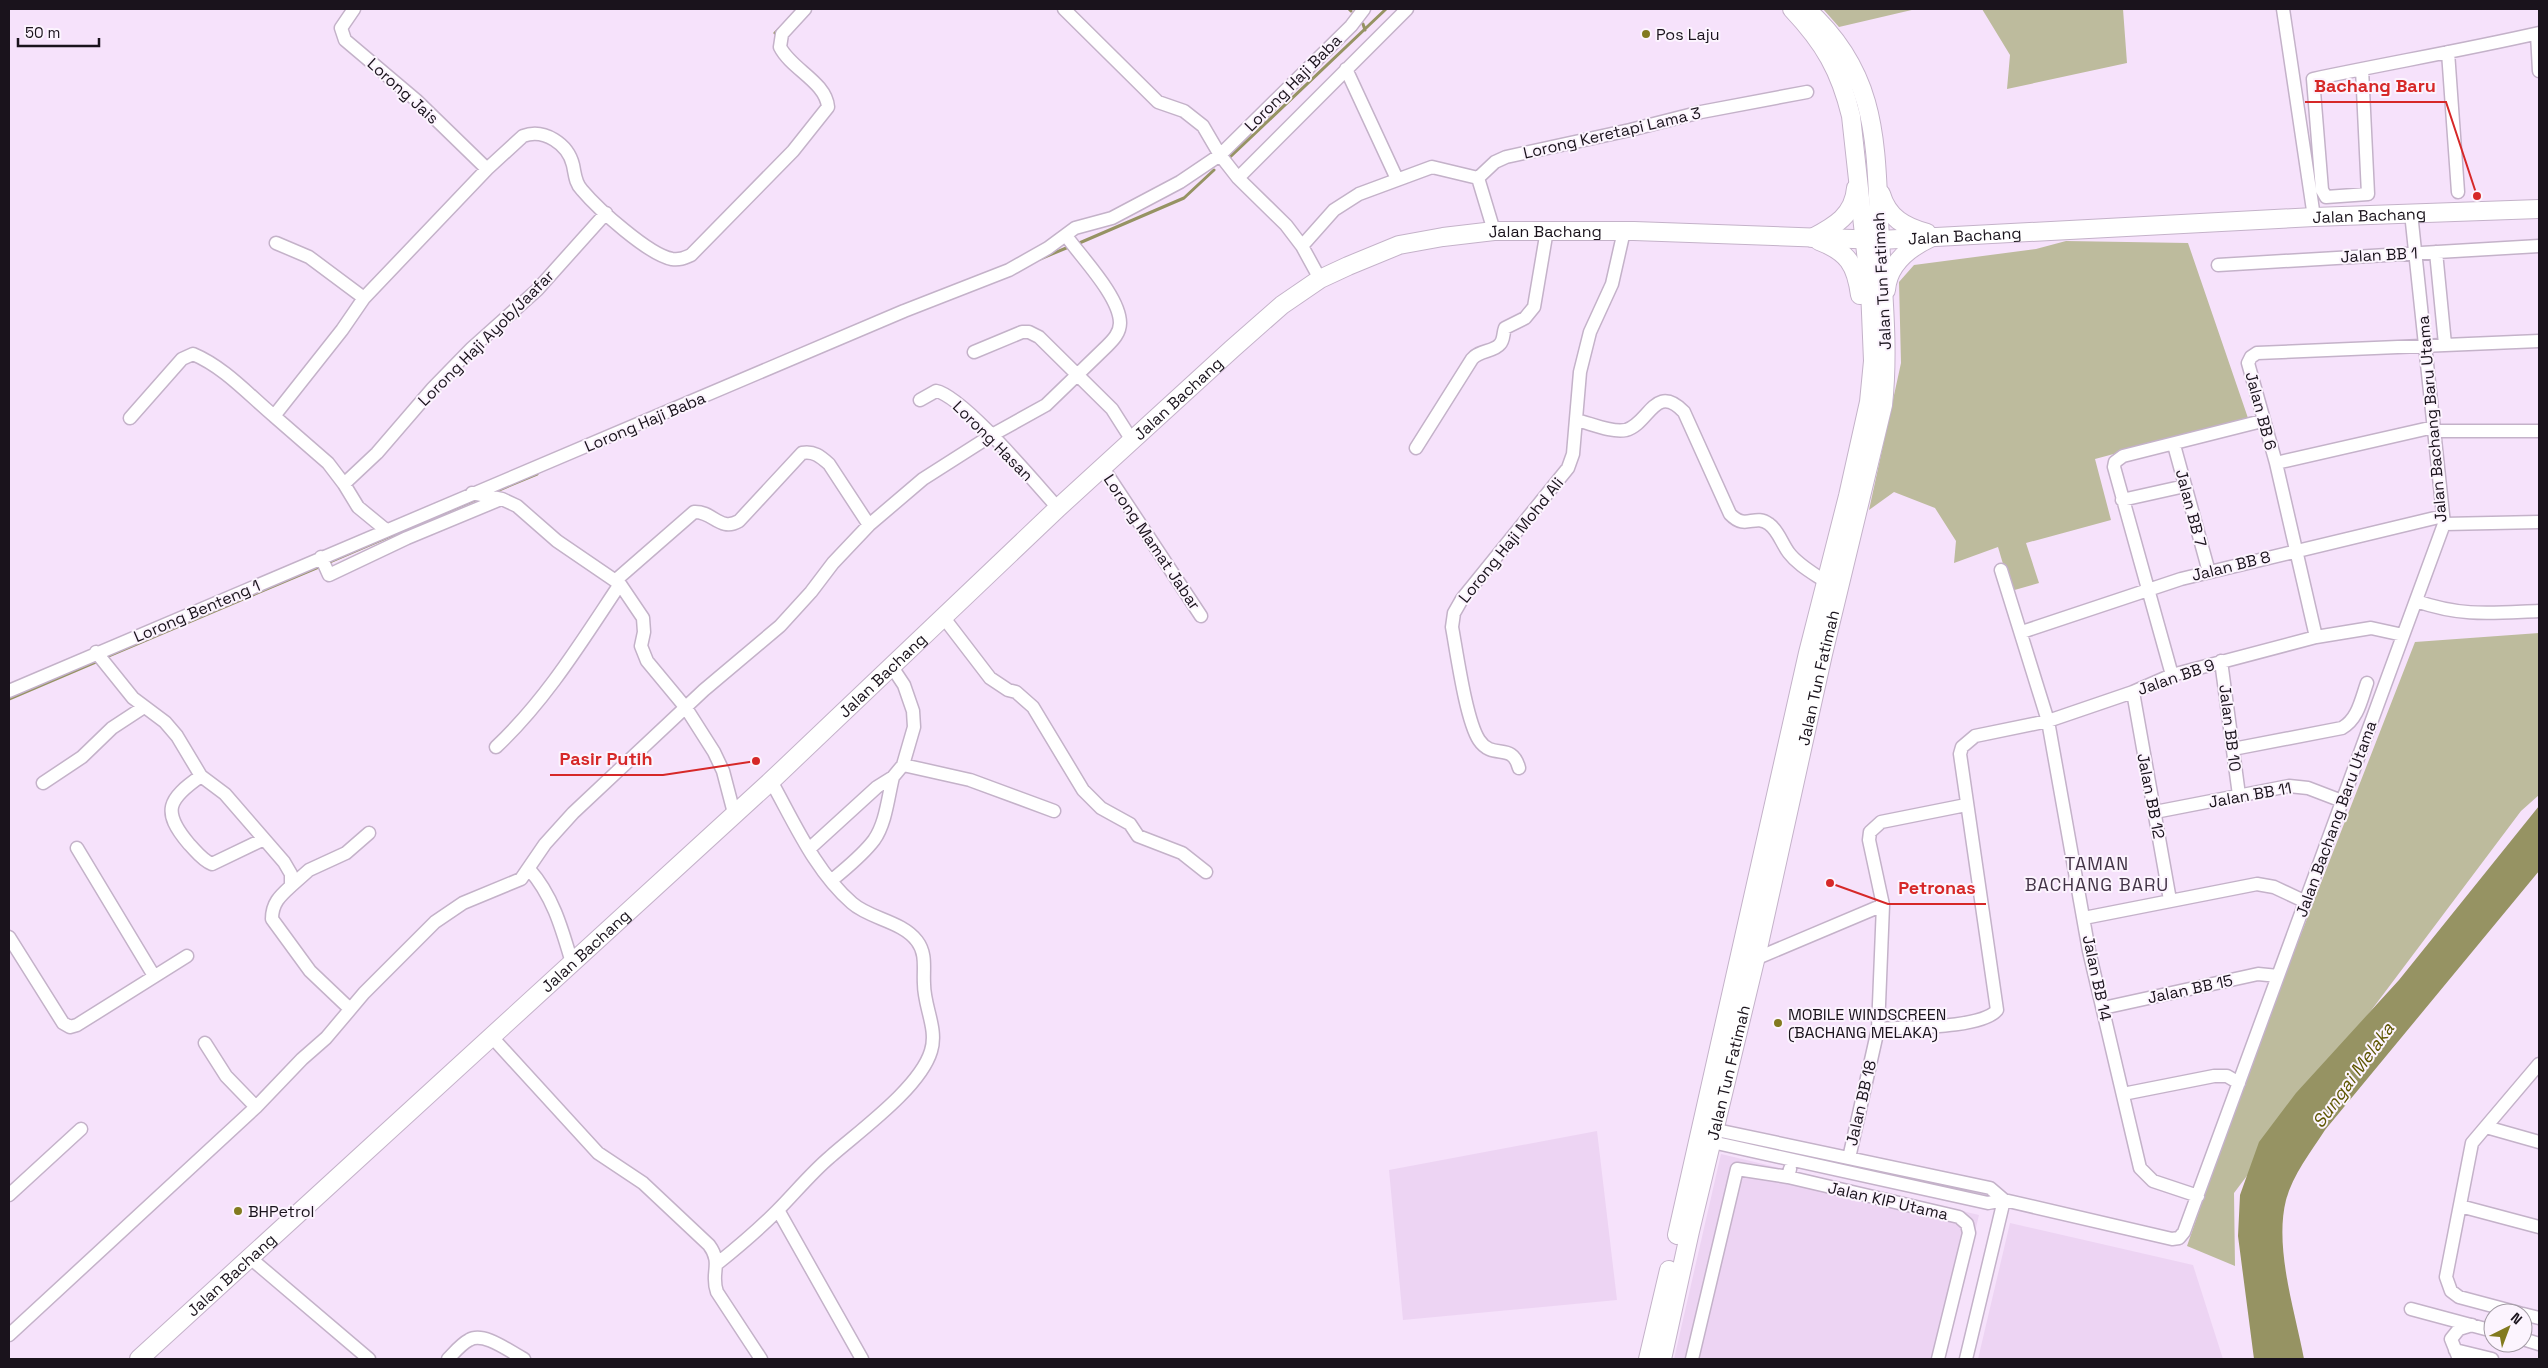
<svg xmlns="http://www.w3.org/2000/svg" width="2548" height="1368" viewBox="0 0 2548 1368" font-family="'Space Grotesk',sans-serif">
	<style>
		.built { fill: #edd4f3 }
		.green { fill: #bdbb9d }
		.water { fill: #969363 }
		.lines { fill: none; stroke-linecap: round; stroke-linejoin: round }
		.stream { stroke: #969363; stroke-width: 3 }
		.street-casing { stroke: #c4b2c9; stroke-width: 15 }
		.secondary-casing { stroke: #c4b2c9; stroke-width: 20 }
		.street { stroke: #fff; stroke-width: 12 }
		.secondary { stroke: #fff; stroke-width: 18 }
		.poi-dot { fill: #827a1f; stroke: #fcf4fe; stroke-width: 2 }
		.labels { text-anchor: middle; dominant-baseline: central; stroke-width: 4; stroke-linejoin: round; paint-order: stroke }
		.poi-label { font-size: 16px; fill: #1a131c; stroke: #fcf4fe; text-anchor: start }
		.street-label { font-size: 16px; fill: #1a131c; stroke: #fcf4fe }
		.neighbourhood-label { font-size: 18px; letter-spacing: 1px; fill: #433447; stroke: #fcf4fe }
		.water-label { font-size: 18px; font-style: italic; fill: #5e5700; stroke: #fcf4fe }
		.leader { fill: none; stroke: #d62828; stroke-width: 2 }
		.callout-dot { fill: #d62828; stroke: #fcf4fe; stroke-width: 2 }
		.callout-label { font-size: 18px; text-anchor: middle; font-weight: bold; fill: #d62828; stroke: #fcf4fe; stroke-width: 4; stroke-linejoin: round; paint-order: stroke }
	</style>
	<rect width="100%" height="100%" fill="#f6e2fb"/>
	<!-- built -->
	<path class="built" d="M1597,1131L1617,1300L1403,1320L1389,1170Z
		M1721,1154L1979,1215L1945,1359H1674Z
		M2010,1223L2193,1265L2223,1359H1978Z"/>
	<!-- green -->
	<path class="green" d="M1823,9H1916L1839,27Z
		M1982,9H2123L2127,63L2007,89L2010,55Z
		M2066,241L2188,243L2248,418L2095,459L2111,520L2026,543L2039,583L2011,591L1998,547L1954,563L1956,541L1935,508L1894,492L1869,510L1901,363L1899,282L1914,265L2036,249Z
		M2539,633V795L2521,811L2234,1193L2235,1266L2187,1246L2248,1070L2415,642Z"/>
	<!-- water -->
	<path class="water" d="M2539,806V871L2325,1130C2311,1152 2293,1174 2286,1200C2274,1248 2295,1311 2304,1359H2254L2238,1236L2240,1195L2259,1142L2296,1093L2399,980Z"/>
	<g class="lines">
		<!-- stream -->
		<path class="stream" d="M1349,9L1351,11
			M1363,24L1365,30
			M775,33L780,28
			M1229,158L1386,9
			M1077,244L1184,198L1214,170
			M1040,259L1071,246
			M492,493L537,474
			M327,563L477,499
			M106,657L321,566
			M9,699L98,661"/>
		<!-- street casing -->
		<g class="street-casing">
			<path id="street" d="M354,9L341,28L345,40L416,100L487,169
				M1064,9L1158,102L1184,111L1203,126L1220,155L1238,178L1286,225L1302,246L1320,279
				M2283,9L2314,217
				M2537,34L2539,71
				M2448,52L2458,192
				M1346,69L1397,179
				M2362,69L2368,194L2326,197L2322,190L2313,79C2389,63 2464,50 2539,33
				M1238,178L1407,9
				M1494,231L1478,178L1495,162L1506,157L1630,130L1701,112L1807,92
				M276,243L309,257L364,298
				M1302,246L1334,210L1359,194L1432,167L1478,178
				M2436,252L2445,344
				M2218,265L2539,246
				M974,352L1022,332H1029L1039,337L1112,409L1133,442
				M920,400L936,391C963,396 1037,485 1058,508
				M130,418L182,359L193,354C224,367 248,394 274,416
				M1576,420C1590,423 1611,433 1626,430C1649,424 1655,382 1684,412L1730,514C1746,531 1754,513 1769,524C1778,530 1782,544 1789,553C1798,565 1813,573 1826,582
				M2434,431H2539
				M2174,445L2209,572
				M1416,448L1472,359C1479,350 1494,352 1500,344C1504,340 1503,333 1505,328L1525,318L1534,307L1547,230
				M2276,463L2434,427
				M1103,468L1201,616
				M344,484L377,453L433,388L472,348L537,290L606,213
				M472,493L502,499L517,506L557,541L620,584L643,618L644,632L641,646L647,661L686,708L714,752L723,771L734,813
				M2122,500L2185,486
				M2444,524L2539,522
				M386,530L358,507L344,484L328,463L274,416L342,330L364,298L487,169L523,136C544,128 568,144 573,165C575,174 575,183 582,190C598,209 649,255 672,259C680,260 684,258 691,255L793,151L828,107C826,82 791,69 780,47L782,34L805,9
				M321,557L329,575L407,538L501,499
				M2001,570L2048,721L2089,951L2140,1168L2153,1181L2198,1196
				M616,580L694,512C713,511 720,532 739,521L802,453C814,451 820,456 829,464L869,525
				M2416,601C2463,617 2491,613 2539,611
				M944,618L990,678L1008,690L1016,692L1033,707L1083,790L1101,808L1130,824L1138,836L1182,853L1206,872
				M2022,632L2181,579L2443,516
				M2316,637L2276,463L2248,363L2251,357L2257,353L2539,341
				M96,652L133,698L165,722L177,736L201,776L225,794L284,862L291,874V886C280,896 272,903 272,919L310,971L350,1009
				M2221,661L2239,795
				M2172,675L2114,467L2115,462L2123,456L2262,421
				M9,691L904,311L1009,270L1048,248L1075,228L1112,218L1180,182L1220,155L1351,26L1364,9
				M2133,692L2170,900
				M496,747C546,700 582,641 620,584
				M2233,749L2342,728C2358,719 2361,700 2367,683
				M903,765L970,780L1054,811
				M1519,768C1512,741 1493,761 1479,740C1466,720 1457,654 1452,627L1454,613L1462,599L1568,468L1573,454L1580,372L1590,332L1612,284L1624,231
				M201,776C168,799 161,811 189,844C196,851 202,860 212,864L264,839
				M43,783L82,757L112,728L144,707
				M2155,812L2289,786L2308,788L2342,801
				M77,848L154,976
				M809,849L877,787L893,777L903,765L914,727L913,711L904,685L892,667
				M529,869C553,896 562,929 572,963
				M831,881C846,868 862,856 874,840C886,823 888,797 893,777
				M291,886L309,870L346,853L369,833
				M2084,918L2257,884L2274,887L2306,902
				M9,937L63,1023L70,1027L77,1025L187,956
				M1755,959L1883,905
				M2103,1008L2258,974L2278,976
				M1878,1029C1904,1027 1981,1029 1997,1010L1960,754L1962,747L1975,736L2048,721L2133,692L2172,675L2316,637L2371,628L2403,635
				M491,1036L598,1153L643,1183L709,1245C723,1264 710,1273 717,1292L761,1359
				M205,1043L226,1076L256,1107
				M2123,1094L2214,1076H2227L2239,1083
				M2486,1127L2539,1142
				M1707,1128L1990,1188L2004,1200
				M1703,1140L1988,1203L2004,1200L2172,1239L2179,1238L2184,1232L2444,524L2411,213
				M1849,1158L1878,1029L1883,905L1869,840L1870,832L1881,822L1966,805
				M1788,1177L1959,1217L1967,1224L1969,1233L1938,1359
				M9,1195L81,1129
				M2460,1206L2539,1227
				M778,1210L862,1359
				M249,1257L369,1359
				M718,1263C738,1247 758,1230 777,1211C795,1193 811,1173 830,1157C858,1132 920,1088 931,1051C938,1029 924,1007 924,984C923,969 927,954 917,941C902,921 870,919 852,903C815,871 794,822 771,781
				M2411,1309L2493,1331
				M2519,1313L2459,1297L2451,1291L2446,1277L2472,1143L2539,1064
				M2523,1314L2539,1318
				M9,1335L256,1107L302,1059L326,1038L364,993L435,922L463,903L521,879L545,844L573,813L704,690L780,626L811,592L833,563L869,525L923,479L992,435L1046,405L1107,346C1113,340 1120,333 1120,323C1120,297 1082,258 1067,237
				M2523,1339L2539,1344
				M2455,1350L2492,1359
				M448,1359C454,1353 461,1344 469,1340C484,1331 510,1352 524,1359
				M1692,1359L1737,1169L1788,1177L1790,1169
				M1966,1359L2004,1200
				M2459,1359L2451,1339L2459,1329L2472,1325"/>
		</g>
		<!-- secondary casing -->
		<g class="secondary-casing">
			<g id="secondary">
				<path d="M1881,194C1888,218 1905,227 1927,233"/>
				<path d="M1812,238C1835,226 1854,215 1856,188"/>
				<path d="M1819,241C1848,252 1856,265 1860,295"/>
				<path d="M1886,290C1888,264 1909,248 1930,238"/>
				<path d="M1677,1235L1808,653L1848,496L1869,402L1873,361L1870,289L1851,116C1840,70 1824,43 1792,9"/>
				<path id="s1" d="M139,1359L771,781L1058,508L1232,349L1282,305L1320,279L1348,266L1399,245L1443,237L1494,231H1634L1880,240L2314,217L2539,209"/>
				<path d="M1648,1359L1669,1270"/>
				<path id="s2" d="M1662,1359L1690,1231L1759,944L1823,654L1883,405C1889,349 1883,295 1880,239C1875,147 1881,76 1806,9"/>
			</g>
		</g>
		<!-- street -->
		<use href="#street" class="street"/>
		<!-- secondary -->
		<use href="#secondary" class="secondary"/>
	</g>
	<!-- markers -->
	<g class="poi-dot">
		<circle cx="1646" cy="34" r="5"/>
		<circle cx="1778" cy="1023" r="5"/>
		<circle cx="238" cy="1211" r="5"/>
	</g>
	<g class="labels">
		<!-- poi labels -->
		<g class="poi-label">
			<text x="1656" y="34">Pos Laju</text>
			<text x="1788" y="1014">MOBILE WINDSCREEN<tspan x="1788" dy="18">(BACHANG MELAKA)</tspan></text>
			<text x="248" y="1211">BHPetrol</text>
		</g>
		<!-- street labels -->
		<g class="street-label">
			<text transform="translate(1293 83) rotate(-45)">Lorong Haji Baba</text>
			<text transform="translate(403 91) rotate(42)">Lorong Jais</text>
			<text transform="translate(1612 133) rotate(-13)">Lorong Keretapi Lama 3</text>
			<text stroke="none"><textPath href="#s1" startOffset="2659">Jalan Bachang</textPath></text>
			<text stroke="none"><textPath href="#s1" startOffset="1834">Jalan Bachang</textPath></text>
			<text stroke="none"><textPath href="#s1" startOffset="2254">Jalan Bachang</textPath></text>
			<text transform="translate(2379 255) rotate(-3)">Jalan BB 1</text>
			<text transform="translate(1882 281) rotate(-93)">Jalan Tun Fatimah</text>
			<text transform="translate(486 338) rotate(-45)">Lorong Haji Ayob/Jaafar</text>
			<text stroke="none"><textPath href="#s1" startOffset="1415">Jalan Bachang</textPath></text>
			<text transform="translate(2261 411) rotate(75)">Jalan BB 6</text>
			<text transform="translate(2432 419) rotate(-95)">Jalan Bachang Baru Utama</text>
			<text transform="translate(645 422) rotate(-23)">Lorong Haji Baba</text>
			<text transform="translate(993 441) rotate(45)">Lorong Hasan</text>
			<text transform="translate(2191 508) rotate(75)">Jalan BB 7</text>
			<text transform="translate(1511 540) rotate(-51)">Lorong Haji Mohd Ali</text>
			<text transform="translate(1152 542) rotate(56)">Lorong Mamat Jabar</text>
			<text transform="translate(2231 566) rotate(-14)">Jalan BB 8</text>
			<text transform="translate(197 611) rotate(-23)">Lorong Benteng 1</text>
			<text stroke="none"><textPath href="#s1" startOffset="1010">Jalan Bachang</textPath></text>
			<text transform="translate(2176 677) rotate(-19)">Jalan BB 9</text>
			<text stroke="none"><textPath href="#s2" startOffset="699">Jalan Tun Fatimah</textPath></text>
			<text transform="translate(2230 728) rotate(83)">Jalan BB 10</text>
			<text transform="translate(2250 795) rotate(-10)">Jalan BB 11</text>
			<text transform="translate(2151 796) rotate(79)">Jalan BB 12</text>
			<text transform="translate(2336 819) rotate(-70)">Jalan Bachang Baru Utama</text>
			<text stroke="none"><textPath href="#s1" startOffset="605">Jalan Bachang</textPath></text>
			<text transform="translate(2097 978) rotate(78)">Jalan BB 14</text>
			<text transform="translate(2190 989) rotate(-12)">Jalan BB 15</text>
			<text stroke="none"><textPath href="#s2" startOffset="294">Jalan Tun Fatimah</textPath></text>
			<text transform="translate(1861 1103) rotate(-77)">Jalan BB 18</text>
			<text transform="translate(1888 1201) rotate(13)">Jalan KIP Utama</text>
			<text stroke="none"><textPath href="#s1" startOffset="125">Jalan Bachang</textPath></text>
		</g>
		<!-- neighbourhood labels -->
		<g class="neighbourhood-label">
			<text x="2097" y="863">TAMAN<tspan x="2097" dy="21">BACHANG BARU</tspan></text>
		</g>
		<!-- water labels -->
		<g class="water-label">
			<text transform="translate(2353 1075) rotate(-54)">Sungai Melaka</text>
		</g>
	</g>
	<!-- callouts -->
	<path class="leader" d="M2477 196L2446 102H2305M756 761L663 775H550M1830 883L1888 904H1986"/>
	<g class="callout-dot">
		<circle cx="2477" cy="196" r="5"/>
		<circle cx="756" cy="761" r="5"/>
		<circle cx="1830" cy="883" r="5"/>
	</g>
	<g class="callout-label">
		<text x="2375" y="92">Bachang Baru</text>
		<text x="606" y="765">Pasir Putih</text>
		<text x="1937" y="894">Petronas</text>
	</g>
	<!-- border -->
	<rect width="2548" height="1368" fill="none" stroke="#1a131c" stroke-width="20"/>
	<!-- north arrow -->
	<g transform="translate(2508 1328) rotate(42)"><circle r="24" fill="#fcf4fe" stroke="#a29aa4"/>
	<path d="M0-4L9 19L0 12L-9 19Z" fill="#827a1f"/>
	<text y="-8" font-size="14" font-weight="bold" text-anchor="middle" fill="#1a131c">N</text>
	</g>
	<!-- scale -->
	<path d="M18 38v8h81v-8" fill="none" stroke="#1a131c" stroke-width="2.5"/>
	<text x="25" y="38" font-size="15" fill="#1a131c" stroke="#fcf4fe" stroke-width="4" paint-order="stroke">50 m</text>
</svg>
